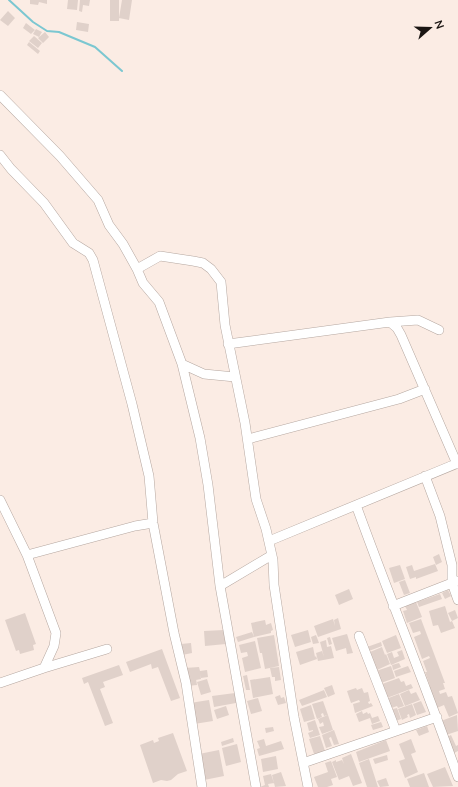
<svg xmlns="http://www.w3.org/2000/svg" width="458" height="787" viewBox="0 0 458 787" font-family="'Nunito Sans',sans-serif">
	<style>
		.lines { fill: none; stroke-linecap: round; stroke-linejoin: round }
		.stream { stroke: #7bc7d1; stroke-width: 2 }
		.building { fill: #e0d1ca }
		.minor-casing { stroke: #b5a7a0; stroke-width: 10 }
		.minor { stroke: #fff; stroke-width: 9 }
	</style>
	<rect width="100%" height="100%" fill="#fbece4"/>
	<g class="lines">
		<!-- stream -->
		<path class="stream" d="M9,0L33,22L47,31L59,32L95,47L122,71"/>
	</g>
	<!-- building -->
	<path class="building" d="M30,0H47V4L39,2L38,5L30,4Z
		M68,0H78L77,10L67,9Z
		M80,0H90L89,6L83,5L82,12L79,11Z
		M110,0H119V21H110Z
		M122,0H132L129,20L119,18Z
		M8,11L15,18L8,26L0,20Z
		M77,22L89,24L88,32L76,30Z
		M26,23L35,30L31,34L23,28Z
		M36,29L42,32L39,37L33,34Z
		M45,32L49,37L43,43L38,38Z
		M34,36L42,43L38,48L29,41Z
		M29,42L40,51L38,54L27,45Z
		M439,554L442,562L436,565L433,557Z
		M435,564L438,571L416,579V577L410,579L406,567L412,565L414,571Z
		M400,565L405,579L394,583L389,568Z
		M405,580L410,593L404,595L399,582Z
		M349,589L353,599L339,605L335,595Z
		M448,590L451,596L445,599L442,593Z
		M440,594L442,599L419,607L417,602Z
		M416,602L422,617L407,623L403,611L407,610L405,606Z
		M445,606L450,622L452,621L455,628L441,633L438,625L433,626L429,611Z
		M455,610L458,618L452,621L448,613Z
		M25,613L36,644L33,645L34,650L20,654L19,650L16,651L5,620Z
		M338,618L341,629L318,637L314,626L333,619L335,626L334,620Z
		M421,619L445,683H443L445,689L439,691L440,694L446,692L448,697L452,696L458,713L449,717L444,705L437,708L429,686H430L425,672H427L423,661L430,658L429,656L422,659L414,637L421,634L420,631L413,633L409,623Z
		M265,620L266,625L271,623L273,630L271,631V633L254,637L251,623Z
		M224,630L226,644L205,646L204,631Z
		M308,630L311,642L295,647L291,635Z
		M252,632L254,637L238,642L236,637Z
		M347,634L353,653L347,654L346,648L336,651L332,638Z
		M274,635L279,666L265,669L262,653H260L257,638Z
		M316,635L319,643L313,644L311,637Z
		M396,635L401,648L387,653L382,641Z
		M330,637L332,644L329,645L327,638Z
		M326,640L327,647L331,646L334,658L318,661L316,653L322,651L324,657L320,642Z
		M255,641L261,668L245,672L242,658L248,656L247,652L241,653L239,645Z
		M381,642L382,646L369,651L367,647Z
		M191,643L192,653L182,655L181,644Z
		M313,647L315,657L316,656L317,659L300,665L296,652Z
		M382,647L385,655L386,654L390,664L377,670L370,652Z
		M162,649L180,698L171,701L158,667L152,669L151,664L130,672L126,662Z
		M402,650L405,659L391,665L387,654L392,652L394,658L399,656L397,652Z
		M399,663L401,667L393,670L392,665Z
		M119,665L123,675L103,682L105,687L100,689L113,723L105,726L88,682L84,684L82,678Z
		M391,666L395,678L381,683L376,671Z
		M408,666L411,672L396,677L394,671Z
		M199,667L200,671L207,670L208,677L201,678L200,674L201,679L196,680V679L197,685L187,686L185,668Z
		M279,667L281,680L275,681V677H272L270,668Z
		M247,675L250,690H246L243,676Z
		M270,677L273,694L253,698L250,680Z
		M399,678L401,682L404,681L406,686L411,684L413,688L387,698L382,684Z
		M207,679L211,692L201,695L197,682Z
		M332,685L335,694L328,697L324,688Z
		M356,688L357,690L362,688L364,693L368,692L370,701L368,702L369,704L371,703L373,706L355,713L353,704L360,702L359,700L351,703L347,691Z
		M324,690L327,697L302,706L299,700Z
		M409,690L411,694L416,692L420,700L405,706L400,694Z
		M235,693L236,703L214,707L212,696Z
		M399,694L404,706L398,708L397,706L389,709L386,699Z
		M280,695L281,698L284,697L286,703L278,705L275,697Z
		M258,698L262,711L251,714L247,701Z
		M209,700L213,721L194,724L190,703Z
		M323,701L328,715L324,716L323,713L321,714L322,717L317,719L312,704Z
		M421,701L426,712L417,715L413,704Z
		M412,704L416,715L410,718L409,714L407,715L408,717L402,720L398,709Z
		M311,705L315,719L304,722L300,709Z
		M226,706L229,715L217,719L214,710Z
		M397,708L401,719L393,722L389,710Z
		M362,711L363,714L367,712L368,714L370,713L372,718L378,716L380,721L372,724L370,718L359,722L356,714Z
		M328,715L333,730L322,734L319,727L324,726L323,722L320,724L318,719Z
		M457,715L458,731L446,735L441,721Z
		M315,720L320,735L310,738L308,733L313,731V730L309,731L307,723Z
		M381,722L383,727L373,730L371,725Z
		M427,726L429,732L419,736L416,730Z
		M273,727L274,731L266,733L265,728Z
		M334,730L339,744L334,745L331,737L329,738L332,746L326,748L322,735Z
		M173,733L187,771L178,774L171,780L167,781L161,780L153,783L140,745L153,740L154,743L159,741L158,738Z
		M451,735L456,746L458,745V751L454,753L447,737Z
		M320,736L325,751L314,754L309,739Z
		M233,738L234,742L222,746L221,742Z
		M264,739L266,746L281,741L284,749L259,756L257,749L260,748L257,741Z
		M411,739L416,752L411,754L418,772L405,778L399,761L405,759L399,744Z
		M386,740L390,751L359,762L356,752Z
		M237,744L241,762L226,766L222,748Z
		M219,750L224,776L204,780L199,754Z
		M351,754L362,783L353,786L349,776L339,780L332,762L336,760V762L342,760L344,764L342,758Z
		M387,755L388,760L375,764L373,759Z
		M276,756L278,769L263,772L261,759Z
		M369,759L378,787H367L359,763Z
		M331,761L337,777L331,779L329,773L333,785L327,787H318L314,777L328,772L325,763Z
		M445,767L453,786L433,787L427,774Z
		M281,772L286,786L275,787L272,775Z
		M424,773L429,787H410L407,779Z
		M271,774L274,783L268,784L269,787H260L265,785L263,776Z
		M386,778L389,786L380,787L377,781Z"/>
	<g class="lines">
		<!-- minor casing -->
		<g class="minor-casing">
			<path id="minor" d="M0,95L60,156L98,200L109,225L123,244L137,269L143,283L159,302L182,364L200,438L208,485L220,586L256,787
				M0,155L11,169L44,203L73,243L89,253L93,260L132,404L149,476L153,523L174,633L186,683L202,787
				M137,269L160,256L193,261L203,263L211,269L221,282L225,325L245,423L256,499L266,529L273,560L274,585L294,717L308,787
				M390,322L418,320L439,330
				M228,344L390,322L397,328L401,335L457,464
				M182,364L204,374L235,377
				M248,439L399,399L425,389
				M425,476L440,516L452,565V583L458,600
				M0,500L27,555L56,633L54,646L44,668
				M356,505C389,596 426,686 458,777
				M269,541L458,463
				M27,555L135,526L153,523
				M220,586L272,555
				M393,606L457,581
				M359,636L396,731
				M0,683L44,668L107,649
				M303,763L437,717"/>
		</g>
		<!-- minor -->
		<use href="#minor" class="minor"/>
	</g>
	<!-- north arrow -->
	<g transform="translate(430 28) rotate(70)" stroke="#fbece4" stroke-width="3" paint-order="stroke">
	<path d="M0-3L7 15L0 10L-7 15Z" fill="#1a1512"/>
	<text y="-6" font-size="11" font-weight="bold" text-anchor="middle" fill="#1a1512">N</text>
	</g>
</svg>
